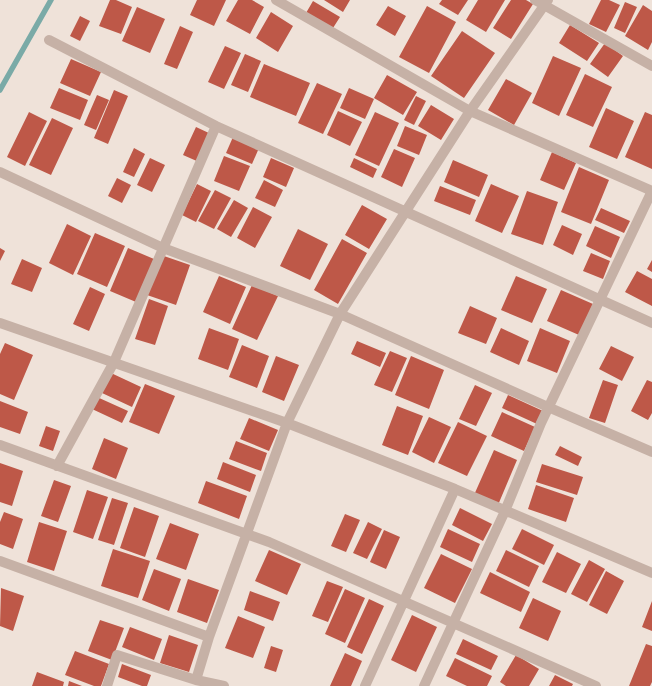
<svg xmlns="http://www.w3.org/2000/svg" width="652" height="686" viewBox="0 0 652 686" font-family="Roboto,sans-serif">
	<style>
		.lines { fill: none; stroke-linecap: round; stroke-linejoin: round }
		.stream { stroke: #7aaaa7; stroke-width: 5.5 }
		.building { fill: #be5848 }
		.minor { stroke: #c6b1a6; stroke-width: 10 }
	</style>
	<rect width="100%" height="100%" fill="#efe2d9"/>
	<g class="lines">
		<!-- stream -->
		<path class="stream" d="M0,90L51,0"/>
	</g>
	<!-- building -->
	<path class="building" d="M110,0H116L132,7L121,34L99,26Z
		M197,0H226L214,26L190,15Z
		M238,0H252L264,7L250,34L226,21Z
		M324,0H350L343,12Z
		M442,0H468L458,15L439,4Z
		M478,0H505L486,32L466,20Z
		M511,0H526L533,4L511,39L493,28Z
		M601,0H609L620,5L606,32L589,24Z
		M313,1L340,17L333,28L306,13Z
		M625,2L637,7L625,33L614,28Z
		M643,5L652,11V42L648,50L625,36Z
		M388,6L406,16L395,36L376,25Z
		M427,6L456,22L429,73L399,57Z
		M137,7L165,19L150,53L122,41Z
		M271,12L293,26L278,52L256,38Z
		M80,16L90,21L80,41L70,36Z
		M570,25L599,43L587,61L559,43Z
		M180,26L193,32L177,69L164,64Z
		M462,31L495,53L464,98L431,76Z
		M605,43L623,56L608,77L590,64Z
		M225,46L241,53L224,89L208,82Z
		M245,54L261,61L248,92L231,85Z
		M553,56L581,68L559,116L532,103Z
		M71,59L101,72L90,96L60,83Z
		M264,64L310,83L296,116L250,97Z
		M585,74L612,87L593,127L566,115Z
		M387,75L417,92L403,115L374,98Z
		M506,79L532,93L514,125L488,110Z
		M317,83L342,94L323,134L298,123Z
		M59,88L88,100L80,120L50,108Z
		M349,88L374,99L365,119L340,108Z
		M114,90L128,96L108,144L94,138Z
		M97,95L109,100L96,130L84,125Z
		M416,96L426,101L414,125L404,120Z
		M431,105L454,119L441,140L418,126Z
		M606,108L634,121L617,159L589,147Z
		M338,111L362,122L350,146L327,135Z
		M29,112L47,121L25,166L7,157Z
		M375,112L399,123L379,166L355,155Z
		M645,112L652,115V169L625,157Z
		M52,118L73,128L51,175L29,165Z
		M405,126L427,135L419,155L397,146Z
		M196,127L211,134L199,162L183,155Z
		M233,137L259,148L252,164L226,153Z
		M134,148L145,154L134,177L123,172Z
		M394,149L415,158L402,187L381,177Z
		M552,152L576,163L564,190L540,180Z
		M224,156L250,166L239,191L214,181Z
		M150,158L165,165L152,192L137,185Z
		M271,158L294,168L286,187L263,177Z
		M354,158L377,169L373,178L350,167Z
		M453,160L488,175L479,197L444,182Z
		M579,167L609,180L591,224L561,212Z
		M117,178L131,185L122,203L108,196Z
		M264,180L283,190L275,207L255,198Z
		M197,184L211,191L196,222L182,215Z
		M491,184L519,196L502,233L475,221Z
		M440,186L476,200L470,215L434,201Z
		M215,190L231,198L214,229L198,221Z
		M527,191L558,202L543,245L511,234Z
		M234,200L248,208L231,237L217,229Z
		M362,205L387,219L369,249L345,235Z
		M253,207L272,217L255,248L237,238Z
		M601,208L630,221L624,233L595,220Z
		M67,224L91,236L73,275L49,263Z
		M562,225L582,234L573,255L553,245Z
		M595,226L620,237L611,258L586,246Z
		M298,229L328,244L310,280L280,266Z
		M95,233L125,246L107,287L77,274Z
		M342,239L367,253L338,304L314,290Z
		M0,248L5,251L0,261Z
		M128,248L154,259L136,302L110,291Z
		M591,253L610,261L603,279L583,271Z
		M161,255L190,265L176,305L147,295Z
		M22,259L42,268L32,292L11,284Z
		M652,260V272L647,269Z
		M637,271L652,279V306L625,292Z
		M219,276L246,287L230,324L203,312Z
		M516,276L547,289L532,323L501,310Z
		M252,285L278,296L257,340L232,329Z
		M90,287L105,294L89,331L73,324Z
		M561,290L593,304L579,335L547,321Z
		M149,299L168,306L155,345L135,339Z
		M470,306L497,318L486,344L458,333Z
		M209,328L239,339L228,370L198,359Z
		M501,328L529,341L519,365L490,352Z
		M540,328L570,341L557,373L527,361Z
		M357,341L386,353L380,367L351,354Z
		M5,343L33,355L14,400L0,394V354Z
		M242,345L269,356L257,388L229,377Z
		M611,346L634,357L622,381L599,369Z
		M390,351L407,358L392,392L374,385Z
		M276,356L299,365L284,401L262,392Z
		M411,356L444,370L429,409L395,395Z
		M111,373L141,387L132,407L102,393Z
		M603,380L618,385L605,423L589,418Z
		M647,380L652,382V413L648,420L631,411Z
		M145,384L175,396L159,434L129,422Z
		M475,385L492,393L476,426L459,419Z
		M508,395L543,411L537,424L502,408Z
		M97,397L128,411L122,423L92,409Z
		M0,401L28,412L20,434L0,427Z
		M397,406L423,416L408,455L382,445Z
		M502,412L535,427L524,451L491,436Z
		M429,417L451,427L434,463L412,452Z
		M249,418L278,430L269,451L240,439Z
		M458,422L487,436L467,476L438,463Z
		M46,426L60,431L53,451L39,446Z
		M104,438L128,448L116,479L92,469Z
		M236,441L267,453L261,471L229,459Z
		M560,446L582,457L578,466L555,455Z
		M494,450L517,460L498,505L474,495Z
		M223,462L256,475L250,492L217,479Z
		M0,463L23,471L12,506L0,502Z
		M542,464L583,477L577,495L536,482Z
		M54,480L71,486L58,522L41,516Z
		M206,481L247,496L239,519L198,503Z
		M536,485L574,498L566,522L528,509Z
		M87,490L108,497L93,539L73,532Z
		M112,498L128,503L114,545L98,540Z
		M134,507L159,516L145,557L120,548Z
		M460,508L492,524L483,541L452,525Z
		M4,512L23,519L13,549L0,544V522Z
		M345,514L360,520L346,552L331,546Z
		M39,522L67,531L54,571L27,562Z
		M368,522L382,529L367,559L353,553Z
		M170,523L199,534L186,570L156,559Z
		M448,529L480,544L472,562L440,547Z
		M522,529L554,545L544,565L512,549Z
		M384,530L400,537L386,569L370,562Z
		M113,549L150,561L138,598L101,586Z
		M269,550L301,564L287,595L255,581Z
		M506,550L539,566L529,587L496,571Z
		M557,552L581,564L566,593L542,582Z
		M441,554L472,569L455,603L424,588Z
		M589,560L605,569L587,602L571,594Z
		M154,569L181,579L169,611L142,600Z
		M606,571L624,581L607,614L589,605Z
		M490,572L530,592L521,612L480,593Z
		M188,579L219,590L207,623L177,612Z
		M327,581L343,587L328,622L312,616Z
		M1,588L24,596L13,631L0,626Z
		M345,589L365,598L345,643L325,634Z
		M250,591L280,602L273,621L244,610Z
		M533,598L561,611L548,641L519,628Z
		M369,599L384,606L362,654L347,647Z
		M652,601V631L642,627Z
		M412,615L437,627L416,672L391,660Z
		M238,616L265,627L253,658L225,648Z
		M100,620L124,628L112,660L88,651Z
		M130,627L162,639L154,660L122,647Z
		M169,635L198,645L189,672L160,663Z
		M463,639L498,656L491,670L456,654Z
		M646,644L652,646V682L650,686H629Z
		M271,646L283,650L276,672L264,668Z
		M75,651L109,664L101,686H94L65,675Z
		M345,653L362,661L351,686H330Z
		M516,655L539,669L529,686H506L500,682Z
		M455,658L492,676L487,686H467L446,676Z
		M122,664L151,675L147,686H142L118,677Z
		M37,672L64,682L63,686H32Z
		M555,675L573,684L572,686H549Z
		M69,681L82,686H68Z"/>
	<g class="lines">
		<!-- minor -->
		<path class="minor" d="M276,0L470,111L652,191
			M535,0L652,66
			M49,40L216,126L652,323
			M0,172L163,248L340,314L548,407L652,452
			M0,323L287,423L455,489L652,573
			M0,445L269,542L596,686
			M57,466L114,362L216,126
			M0,561L209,637
			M196,680L224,686
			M107,686L117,655L196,680L209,637L287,423L340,314L470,111L548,0
			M365,686L455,489
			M424,686L505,511L541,423L652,191"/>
	</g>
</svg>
